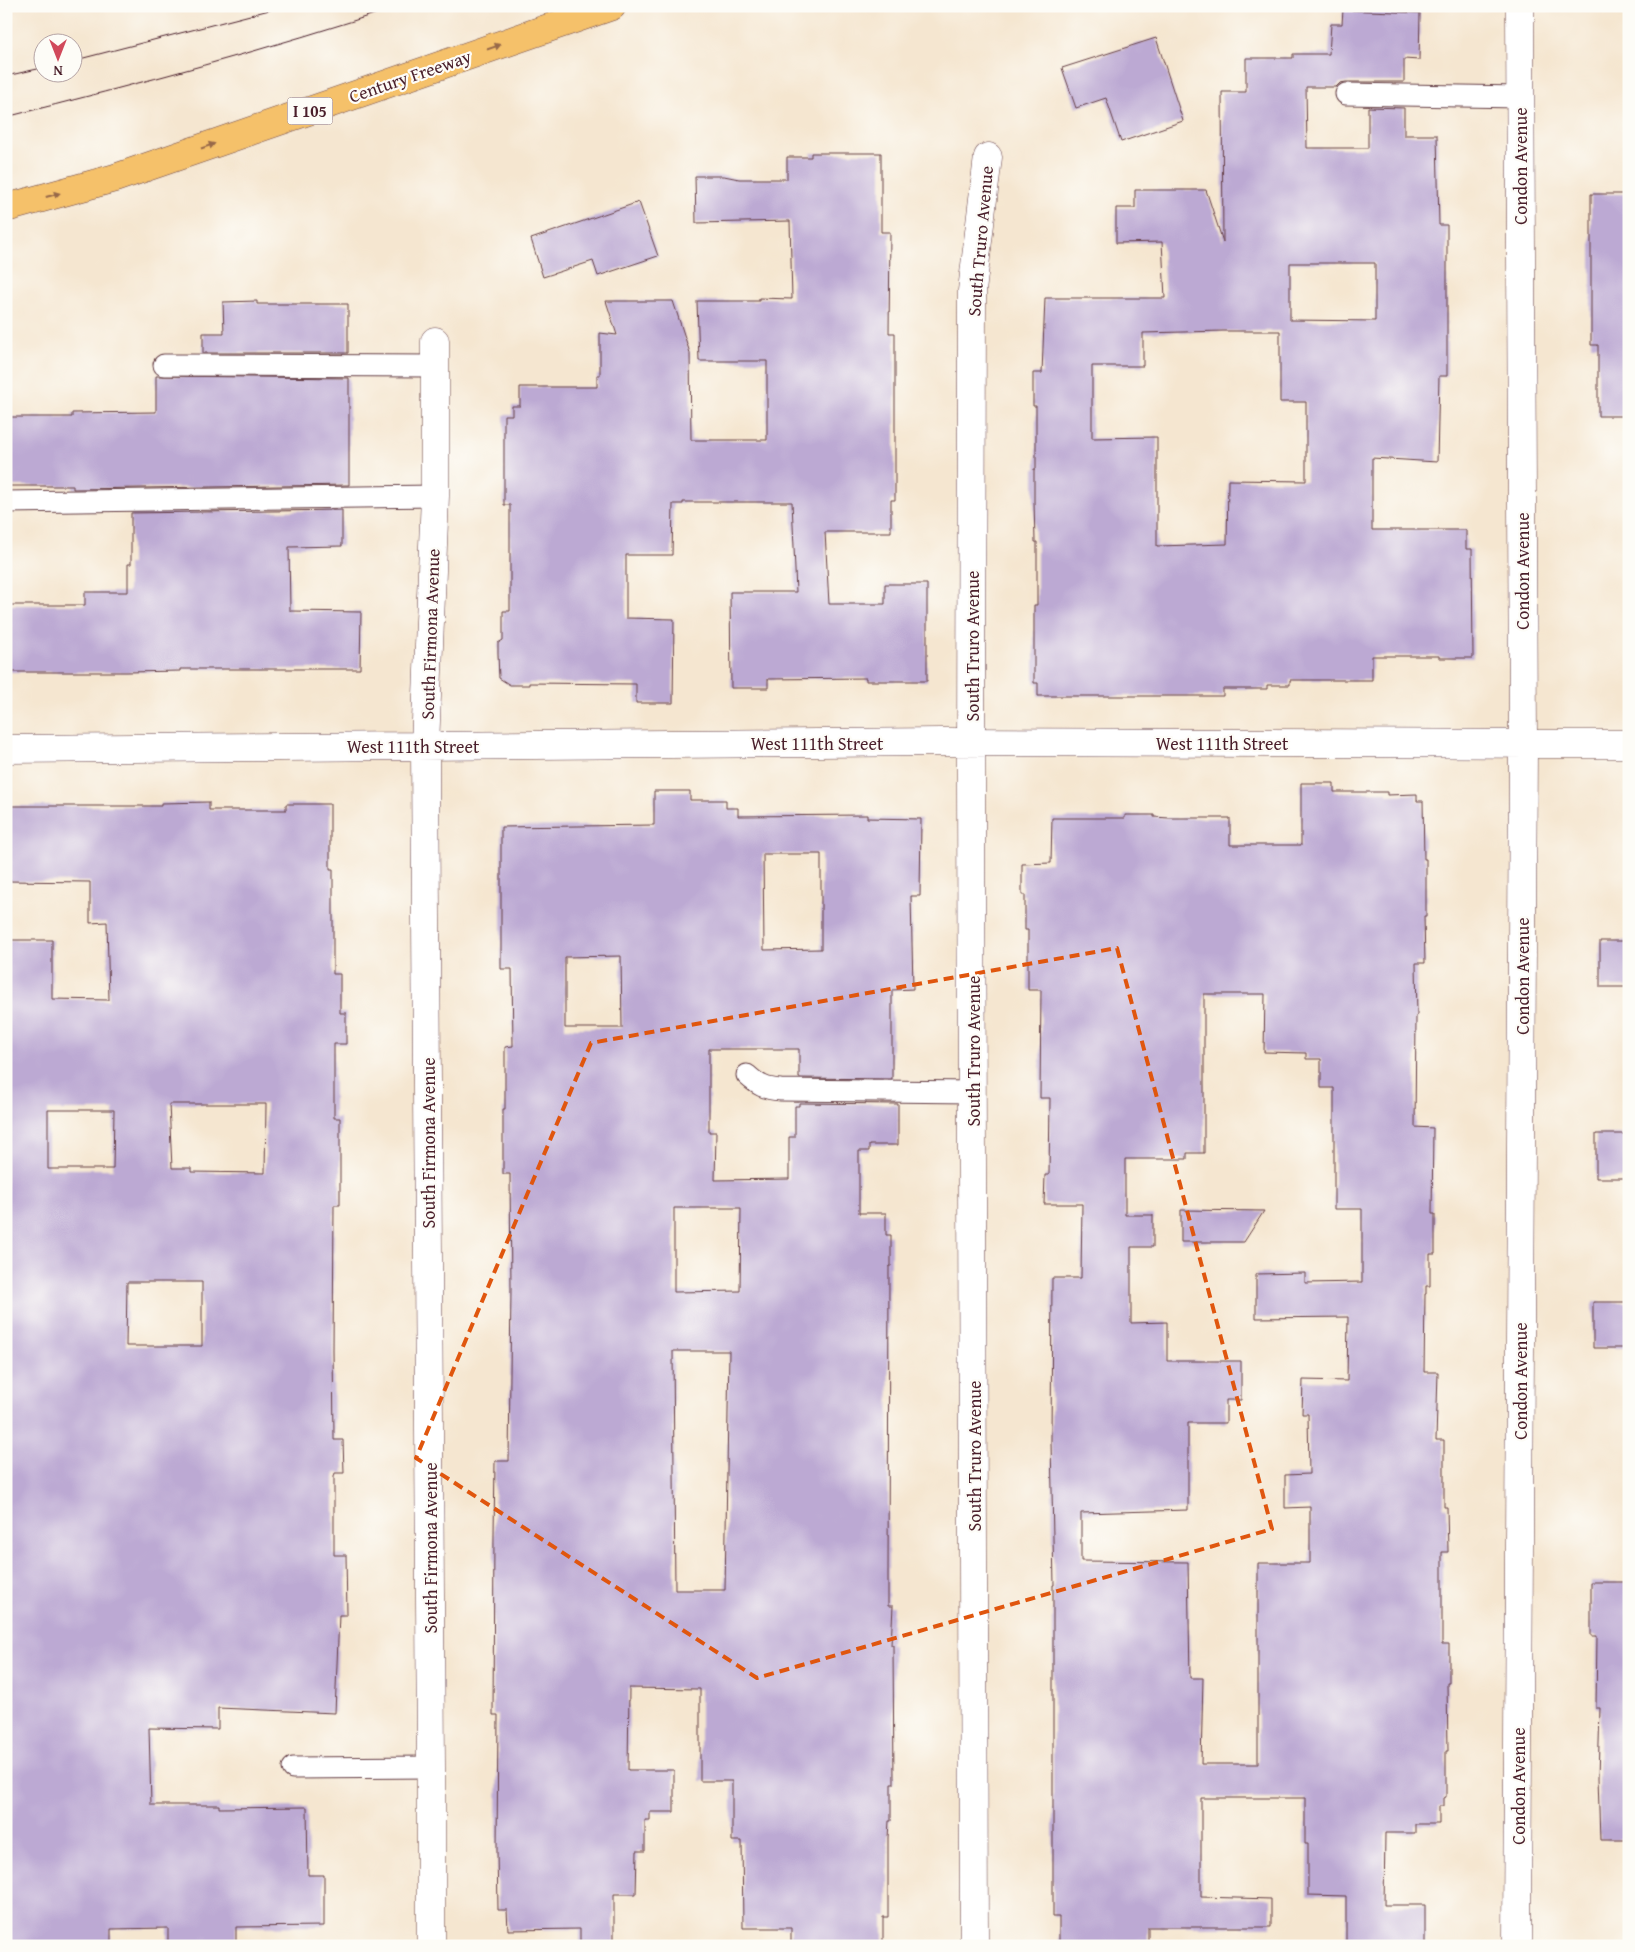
<svg xmlns="http://www.w3.org/2000/svg" width="1635" height="1952" viewBox="0 0 1635 1952" font-family="'Gentium Book Plus',serif">
	<style>
		.building { fill: #bca9d3; fill-rule: evenodd }
		.lines { fill: none; stroke-linecap: round; stroke-linejoin: round }
		.lane-casing { stroke: #643d44; stroke-width: 23 }
		.street-casing { stroke: #643d44; stroke-width: 29 }
		.highway-casing { stroke: #643d44; stroke-width: 29 }
		.lane { stroke: #fff; stroke-width: 21 }
		.street { stroke: #fff; stroke-width: 28 }
		.highway { stroke: #f5c16b; stroke-width: 28 }
		.tram { stroke: #4a1f2b; stroke-width: 1 }
		.oneway { fill: #976848 }
		.marked { fill: none; stroke: #e0560e; stroke-width: 4; stroke-dasharray: 10 6; stroke-linejoin: round }
		.labels { text-anchor: middle; dominant-baseline: central; stroke-width: 4.5; stroke-linejoin: round; paint-order: stroke }
		.shield { fill: #fdfcf7; stroke: #806168; stroke-width: 1 }
		.shield-label { font-size: 16px; font-weight: bold; fill: #4a1f2b }
		.street-label { font-size: 18px; fill: #4a1f2b; stroke: #fdfcf7 }
	</style>
	<rect width="100%" height="100%" fill="#fdfcf7"/>
	<filter id="ink" filterUnits="userSpaceOnUse"><feTurbulence type="fractalNoise" baseFrequency=".02" numOctaves="2"/><feDisplacementMap in="SourceGraphic" scale="10" xChannelSelector="R" yChannelSelector="G"/><feConvolveMatrix kernelMatrix="1 2 1 2 8 2 1 2 1" color-interpolation-filters="sRGB"/></filter>
	<filter id="wash" filterUnits="userSpaceOnUse"><feTurbulence type="fractalNoise" baseFrequency=".0096" numOctaves="4" result="noise"/><feDisplacementMap in="SourceGraphic" scale="20" xChannelSelector="R" yChannelSelector="G"/><feGaussianBlur stdDeviation="1.12" result="paint"/><feColorMatrix in="noise" values="0 0 0 0 0 0 0 0 0 0 0 0 0 0 0 0 0 1.4 0 .05"/><feComposite in="paint" operator="in"/></filter>
	<g filter="url(#wash)">
		<rect width="100%" height="100%" fill="#f5e6d0"/>
		<g id="blocks">
			<!-- building -->
			<path class="building" d="M1343,10L1420,13L1419,60L1404,59V82H1346L1340,83L1336,87H1306L1307,148H1368V107L1404,108V135H1437L1439,225H1447V376H1439L1437,462L1372,458V530H1466V549H1472L1473,658H1439V656H1372V680H1290V685H1267V689H1223V696H1038V683H1034V605H1037V542H1035L1034,501V469H1036V406H1033V373H1042L1045,298H1165L1162,242L1116,243V208H1135V190H1206L1223,242L1222,92H1246V58H1293V54H1329L1331,24H1342ZM1290,263H1375V321L1290,320ZM1223,331H1280V402H1306V481L1228,480L1227,544L1157,546V437L1092,438V366H1143V333Z
				M1156,38L1183,121L1121,142L1106,98L1076,108L1062,68Z
				M811,153H881V232H890L889,333H895V500H891V532H825L829,604H885V584H927V681H866V678L768,679V688H731L730,592H796L792,502H683V504H673L672,555H626V618L674,619L673,703H636V684L529,683V685H510L499,678L498,654V643L503,640V611H510V505H504V415H512V406H520V387H597V375H600V333L617,335L606,301H673L690,353L691,440H767V361H699L697,301H759V298L792,299L790,221L696,223L695,176H724L739,179H787V157H811Z
				M1591,194H1629V416H1598V345H1591Z
				M639,202L658,256L598,276L593,261L543,277L531,239Z
				M257,301V304H348V353H203V333H224L223,302Z
				M156,376L349,378V485L73,489V486H9V466H6V417H72V413L156,412Z
				M342,510V546L289,547L290,611L361,612L360,669H180V671L127,672H6V605H85V592H128V564H131V513Z
				M1301,783H1334V792H1387V795L1417,794V801H1423L1424,859H1426V916H1424L1425,963H1416L1417,1016H1416L1415,1127L1433,1128L1432,1214H1435V1254H1430V1286H1426V1294H1425L1424,1372H1438L1436,1440H1444V1507H1447L1448,1552H1442V1644H1449V1683H1447L1448,1751H1446V1797L1444,1798V1806H1439V1824H1415V1833H1385L1384,1905H1425V1946H1346V1896L1308,1895V1844H1305V1798H1201V1897L1271,1899V1927H1148V1946H1059V1917H1053V1585H1054L1051,1442L1052,1278H1081L1082,1204H1044L1045,1175H1049L1050,1098H1040L1041,990H1028V930H1025V895H1022V864L1051,863L1052,818H1125V815H1154V817L1169,818H1230V845H1301ZM1204,994H1265L1264,1052L1306,1053V1059H1321V1088H1334V1209H1362V1282L1305,1283V1273L1256,1274V1318L1348,1317L1347,1381L1303,1380L1302,1414H1308L1309,1474L1285,1475V1508L1310,1507V1563H1258V1764H1201L1203,1678H1190L1188,1562L1081,1561V1513L1188,1510V1423H1226V1400H1241V1361H1167V1322L1131,1323V1247H1153V1215H1125V1159H1187V1153H1204Z
				M654,791H690V800H726V808H738V816L867,815V818L921,819L920,896H911L913,989L892,990V1079L799,1078V1049H709V1132H716L715,1180L789,1179V1137H795V1106H799V1103L898,1104V1145H869V1151H859V1213H886V1235H891V1266H889L888,1575V1606H893L891,1645H893L894,1784H891V1821H889L888,1838V1917H883V1946H791V1928H743L742,1841H732V1781H700V1689L629,1688L628,1770H674V1812H650V1820H645V1851H637L636,1894H614V1946H580V1929L508,1930L507,1910H498L497,1850L498,1715H493L494,1535L495,1461H509L511,1289L510,1174H503V1109H505V1047L513,1046L512,969H501V827L654,825ZM763,854H821V949L764,950ZM621,956L622,1028H565V957ZM674,1208H741L740,1291L674,1292ZM673,1351H729L725,1590H675Z
				M209,802V810H286V804H330V869H333V974H340V1013H346V1044H334V1118H340V1205H334L333,1350L334,1437V1440H343L344,1473H335L334,1477V1555H346L347,1615H339L335,1713L218,1708V1729L149,1728L151,1805H219V1808L307,1807L308,1875H324V1926L236,1927V1946H168V1928L111,1929V1946H6V940H52V999L109,1000L107,922L90,923V882L6,881V806H161V803ZM169,1104H266L265,1173L191,1172V1168H172ZM48,1110H114L113,1169H48ZM127,1282H202V1346H126Z
				M1600,941H1629V987H1600Z
				M1596,1134H1629V1178H1596Z
				M1181,1210L1264,1211L1244,1242H1181Z
				M1593,1302H1629V1348H1593Z
				M1591,1582H1629V1840H1600L1598,1778L1600,1708H1596L1597,1636H1591Z"/>
		</g>
	</g>
	<g filter="url(#ink)">
		<use href="#blocks" fill-opacity="0" stroke="#643d44" stroke-width="1"/>
		<g class="lines">
			<!-- lane casing -->
			<g class="lane-casing">
				<path id="lane" d="M1346,94L1519,97
					M164,365L435,366
					M6,502L435,496
					M747,1075C758,1085 765,1089 781,1090L973,1092
					M293,1768L431,1767"/>
			</g>
			<!-- street casing -->
			<g class="street-casing">
				<path id="street" d="M6,749L942,742L1629,744
					M431,1946V1767L425,746L435,496V341
					M974,1946L971,771L972,291L988,157
					M1517,1946L1523,744L1520,6"/>
			</g>
			<!-- highway casing -->
			<g class="highway-casing">
				<path id="highway" d="M6,208L115,178L612,6"/>
			</g>
			<!-- lane -->
			<use href="#lane" class="lane"/>
			<!-- street -->
			<use href="#street" class="street"/>
			<!-- highway -->
			<use href="#highway" class="highway"/>
			<!-- tram -->
			<path class="tram" d="M72,61L285,6
				M6,76L42,68
				M6,117C138,84 270,49 399,6"/>
		</g>
		<!-- one-way arrows -->
		<defs><path id="oneway-solid" d="M-6-.8H1V-3.2L6.5 0L1 3.2V.8H-6Z" transform="scale(1.25)"/></defs>
		<g class="oneway">
			<use href="#oneway-solid" transform="translate(494 47) rotate(-19)"/>
			<use href="#oneway-solid" transform="translate(208 146) rotate(-19)"/>
			<use href="#oneway-solid" transform="translate(53 195) rotate(-15)"/>
		</g>
	</g>
	<!-- marked area -->
	<path class="marked" d="M1117,948L1272,1529L757,1678L416,1458L591,1043Z"/>
	<g class="labels">
		<!-- shield labels -->
		<rect class="shield" x="287.5" y="97.5" width="45" height="27" rx="4"/>
		<g class="shield-label">
			<text x="310" y="111">I 105</text>
		</g>
		<!-- street labels -->
		<g class="street-label">
			<text transform="translate(410 76) rotate(-19)">Century Freeway</text>
			<text transform="translate(1520 166) rotate(-90)">Condon Avenue</text>
			<text transform="translate(980 241) rotate(-85)">South Truro Avenue</text>
			<text transform="translate(1522 571) rotate(-90)">Condon Avenue</text>
			<text transform="translate(430 634) rotate(-88)">South Firmona Avenue</text>
			<text transform="translate(972 646) rotate(-90)">South Truro Avenue</text>
			<text x="817" y="743">West 111th Street</text>
			<text x="1222" y="743">West 111th Street</text>
			<text x="413" y="746">West 111th Street</text>
			<text transform="translate(1522 976) rotate(-90)">Condon Avenue</text>
			<text transform="translate(973 1051) rotate(-90)">South Truro Avenue</text>
			<text transform="translate(428 1143) rotate(-90)">South Firmona Avenue</text>
			<text transform="translate(1520 1381) rotate(-90)">Condon Avenue</text>
			<text transform="translate(974 1456) rotate(-90)">South Truro Avenue</text>
			<text transform="translate(430 1548) rotate(-90)">South Firmona Avenue</text>
			<text transform="translate(1518 1786) rotate(-90)">Condon Avenue</text>
		</g>
	</g>
	<!-- margin -->
	<rect width="1635" height="1952" fill="none" stroke="#fdfcf7" stroke-width="25"/>
	<!-- north arrow -->
	<g transform="translate(58 58) rotate(180)"><circle r="24" fill="#fdfcf7" stroke="#b5a4a5"/>
	<path d="M0-4L9 19L0 12L-9 19Z" fill="#d1495b"/>
	<text y="-8" font-size="14" font-weight="bold" text-anchor="middle" fill="#4a1f2b">N</text>
	</g>
</svg>
